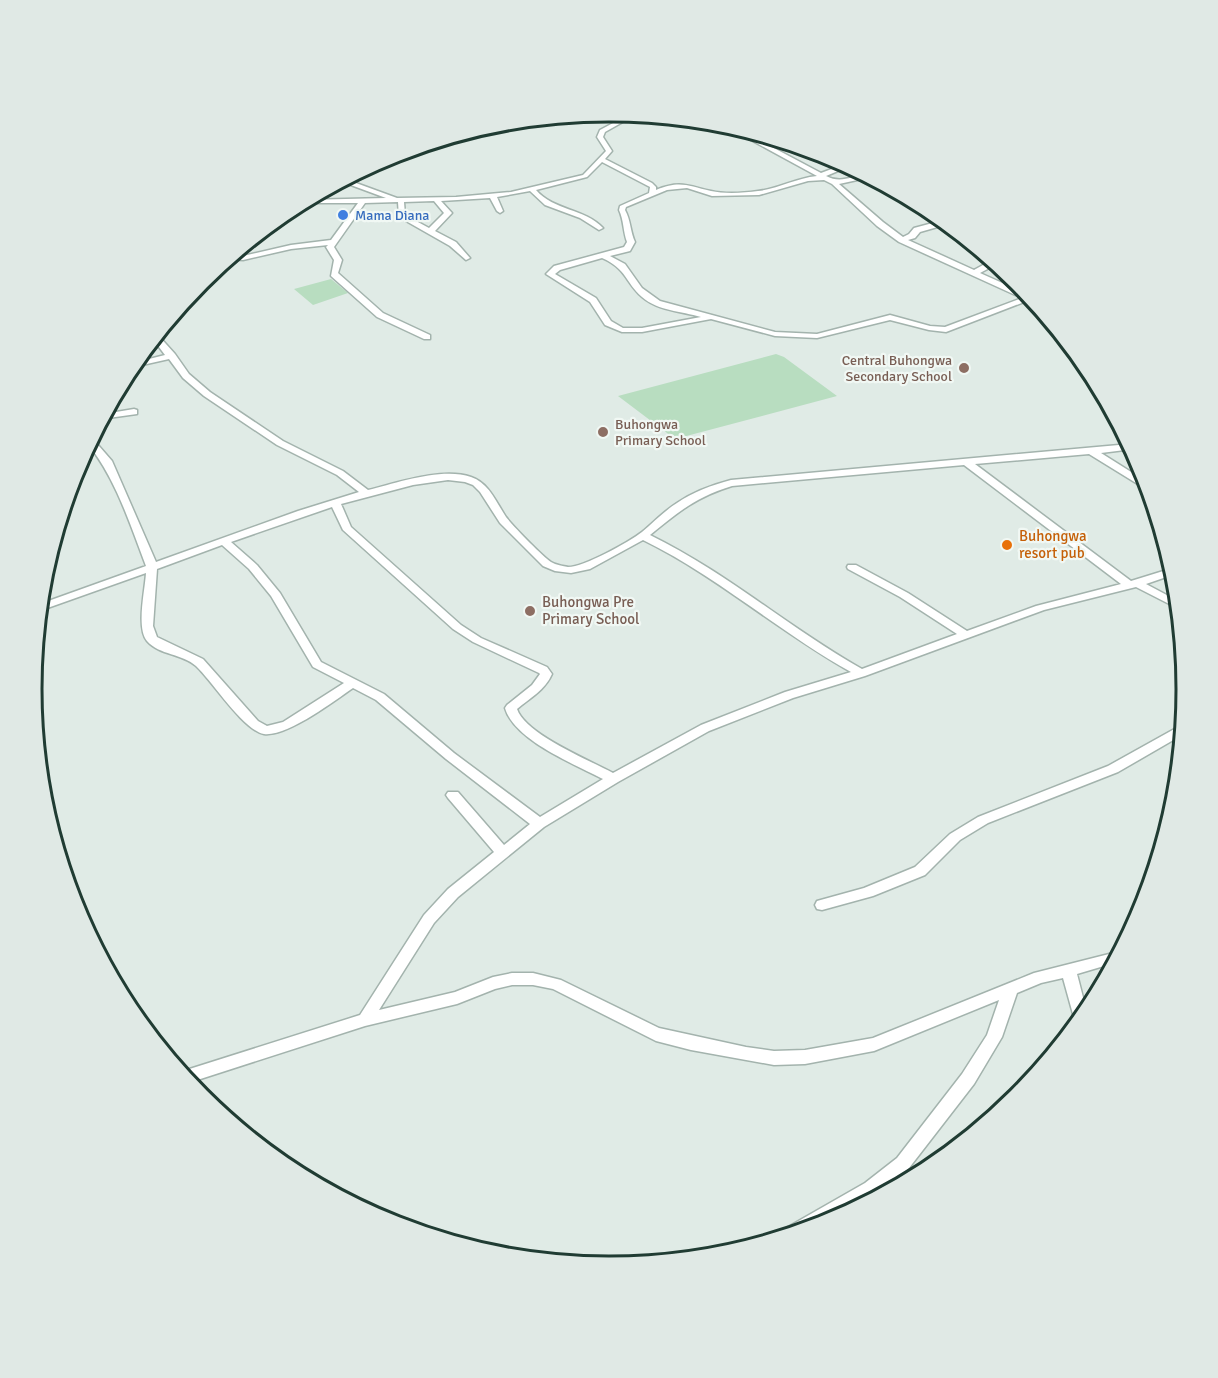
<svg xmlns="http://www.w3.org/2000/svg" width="1218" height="1378" viewBox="0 0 1218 1378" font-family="Signika,sans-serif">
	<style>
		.green { fill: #b8ddc0 }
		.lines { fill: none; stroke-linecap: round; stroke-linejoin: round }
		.minor-casing { stroke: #a3b3ad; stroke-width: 3 }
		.minor { fill: #fff; fill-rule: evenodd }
		.shop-dot { fill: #3f7fe0; stroke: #f1f8f4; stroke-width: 2 }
		.education-dot { fill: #8d6e63; stroke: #f1f8f4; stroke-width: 2 }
		.food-dot { fill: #e8710a; stroke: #f1f8f4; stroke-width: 2 }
		.labels { text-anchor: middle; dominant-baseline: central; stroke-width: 4.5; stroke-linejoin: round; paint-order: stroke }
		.far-shop-label { font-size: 14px; fill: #366cbe; stroke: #f1f8f4; text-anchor: start }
		.far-education-label { font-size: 14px; fill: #785e54; stroke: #f1f8f4; text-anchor: end }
		.food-label { font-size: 15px; fill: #c56008; stroke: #f1f8f4; text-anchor: start }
		.education-label { font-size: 15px; fill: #785e54; stroke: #f1f8f4; text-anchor: start }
		.rim { fill: none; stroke: #203c33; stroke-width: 3 }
	</style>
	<rect width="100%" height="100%" fill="#e0ebe6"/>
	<!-- green -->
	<path class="green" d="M331,279L348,293L313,305L294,289Z
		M776,354L784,357L837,396L675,439L618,396Z"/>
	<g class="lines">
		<!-- minor casing -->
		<g class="minor-casing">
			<path id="minor" d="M630,114H637L605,132L603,137L612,151L605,159L652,183L656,187V190C680,180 688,186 711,191C724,194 744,193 758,191C778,189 796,178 817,176L749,139L736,129V127L743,129L753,137L821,173L845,164L850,166L826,176C845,186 857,170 871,177L839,184L883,222L903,237L909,234L914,228L944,220L948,224L920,232L915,238L908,240L974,270L992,260L997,264L980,273L1029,295L1032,299L946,332L929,330L890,320L817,338L775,336L711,319L642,332H622L605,325L590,302L546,274L554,266L624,247L627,242C623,231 624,221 619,210L620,206L649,193L650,187L602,162L587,177L536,190C554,211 584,208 603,228L599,230L580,218L545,205L530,191L497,197L503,211L500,213L497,211L490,198L441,201L452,213L435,231L456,242L470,258L466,260L450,246L399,217L398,202L365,203L334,247L342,260L338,273L383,313L430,335V339H424L377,317L331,276L334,260L326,247L328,245L291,249L243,260L227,259L232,255L243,256L291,245L331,240L358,203H298L305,200L386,198L340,181L345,179L397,198L456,197L511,192L583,175L606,151L597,137L600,130ZM824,180L832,184L877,226L899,242L1022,298L945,327L930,326L890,315L817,334L775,332L660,301L642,288L625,264L610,256L630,251L635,242C630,231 631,221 625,210L626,207L667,190L687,188L712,196L759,195L808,181ZM434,201L444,213L429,228L405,215L404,202ZM602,258C627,269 625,282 642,297C658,311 681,311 701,317L642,328H623L611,321L596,298L555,274L560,270Z
				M157,334L175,354L189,374L210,392L283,441L343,471L368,490C397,483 442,467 471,477C489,483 496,502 506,517C512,525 542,556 551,562C556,565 563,566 568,567C584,567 629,542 642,532C653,523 664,511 677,503C693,492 712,485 731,480L1130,444L1133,449L1101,453L1147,482L1149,491L1089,454L975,464L1131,581L1173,568L1175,574L1146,584L1178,601L1179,609L1136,587L1044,610L865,676L793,698L709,731L618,782L544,827L458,897L434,923L379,1010L455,992L493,977L512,973H533L561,980L659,1028L746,1047L774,1051L805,1050L873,1038L1034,973L1121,951L1114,963L1077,974L1087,1013L1076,1025L1063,978L1041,983L1017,993L1002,1037L974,1084L909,1168L877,1195L827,1223L786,1236L785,1233L788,1227L865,1183L897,1158L962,1074L987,1035L999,1000L874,1051L805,1064L774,1065L691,1050L656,1041L553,989L533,985H512L495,989L457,1004L365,1026L188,1083L180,1072L360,1015L424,915L448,889L494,852L448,798L446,795L448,792H458L504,845L530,824L446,759L376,700L353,688C334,701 287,737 264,734C243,730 213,682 196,666C183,654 159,655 147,641C136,628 145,590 146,573L39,611L40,604L146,566C130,524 116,479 88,444L92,438L112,461L156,562L298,511L359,492L337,475L277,445L204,396L183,378L169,359L129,368L133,363L165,355L153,339ZM964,465L1121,584L1036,606L967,631L908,593L856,565H848L847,567L848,569L900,597L957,634L862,669C789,628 726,572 650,535C678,512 696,497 732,486ZM448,480L465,482L473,485L480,492L500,523L543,566L555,571L571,573L590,569L643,540C717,576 779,632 851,672L785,692L701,725L613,773C589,760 525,734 517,709C530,698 545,690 552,674L547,667L481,638L461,625L351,527L341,504L413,485ZM332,507L343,530L453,629L473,642L539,673L540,674L532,685L507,705L505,708C514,740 574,764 603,779L540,817L454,753L384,694L321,662L280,593L257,565L231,542ZM222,545L249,569L271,596L313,667L344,683L283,722L267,726L258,721L203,659L157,637L153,626L157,569Z
				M134,409L137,410V414L101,419L104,414Z
				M1183,726L1182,735L1118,772L988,823L960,840L925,875L873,896L822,910L817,909L815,905L817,901L864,888L915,867L950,834L978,817L1108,766L1178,727Z"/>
		</g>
		<!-- minor -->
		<use href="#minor" class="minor"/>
	</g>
	<!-- markers -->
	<circle class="shop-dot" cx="343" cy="215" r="6"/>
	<g class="education-dot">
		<circle cx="964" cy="368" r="6"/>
		<circle cx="603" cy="432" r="6"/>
		<circle cx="530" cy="611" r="6"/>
	</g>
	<circle class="food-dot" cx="1007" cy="545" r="6"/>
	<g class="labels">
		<!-- far-shop labels -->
		<g class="far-shop-label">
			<text x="355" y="215">Mama Diana</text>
		</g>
		<!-- far-education labels -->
		<g class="far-education-label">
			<text x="952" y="360">Central Buhongwa<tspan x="952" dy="16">Secondary School</tspan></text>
			<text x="615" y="424" text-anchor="start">Buhongwa<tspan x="615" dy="16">Primary School</tspan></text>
		</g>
		<!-- food labels -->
		<g class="food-label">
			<text x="1019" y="536">Buhongwa<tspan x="1019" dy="17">resort pub</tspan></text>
		</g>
		<!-- education labels -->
		<g class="education-label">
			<text x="542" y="602">Buhongwa Pre<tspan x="542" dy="17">Primary School</tspan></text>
		</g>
	</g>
	<!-- crop -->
	<path d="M0 0H1218V1378H0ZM42 689a567 567 0 1 1 1134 0a567 567 0 1 1-1134 0Z" fill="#e0e9e5" fill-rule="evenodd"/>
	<path class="rim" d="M42 689a567 567 0 1 1 1134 0a567 567 0 1 1-1134 0Z"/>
</svg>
